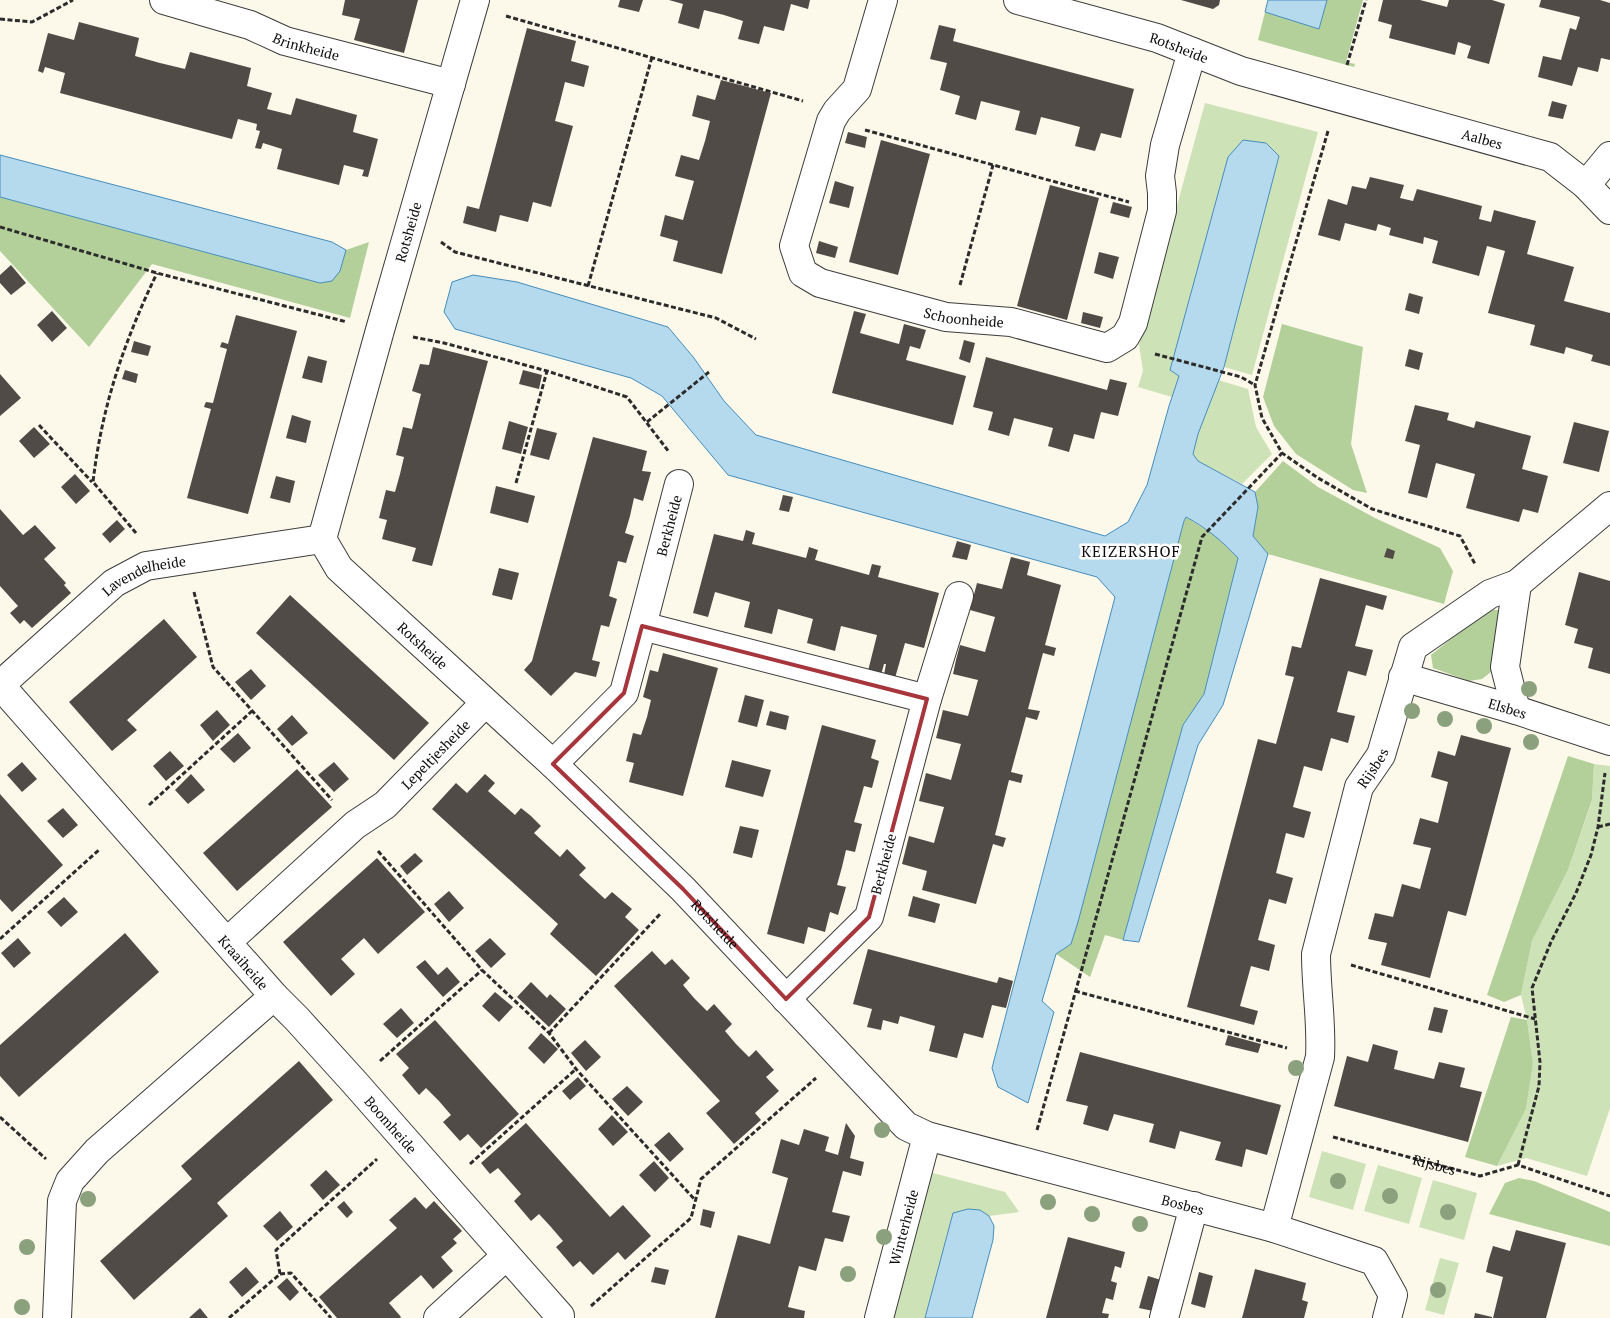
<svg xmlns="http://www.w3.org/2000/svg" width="1610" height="1318" viewBox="0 0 1610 1318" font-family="'PT Serif',serif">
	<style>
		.green { fill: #cee2b8 }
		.forest { fill: #b3d09a }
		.water { fill: #b5d9ed; stroke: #458dbb }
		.building { fill: #514b48 }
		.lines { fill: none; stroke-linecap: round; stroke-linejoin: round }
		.minor-casing { stroke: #3d3d3d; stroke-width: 30 }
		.path { stroke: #2c2c2c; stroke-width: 3; stroke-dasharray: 5 2.5; stroke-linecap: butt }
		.minor { stroke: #fff; stroke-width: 28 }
		.tree { fill: #8ba07d }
		.marked { fill: none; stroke: #a7353c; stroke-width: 4; stroke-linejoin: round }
		.labels { text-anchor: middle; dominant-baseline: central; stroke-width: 5; stroke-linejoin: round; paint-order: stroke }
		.street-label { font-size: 14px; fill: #0a0a0a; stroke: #fff }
		.neighbourhood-label { font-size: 15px; letter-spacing: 1px; fill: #0a0a0a; stroke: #fff }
	</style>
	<rect width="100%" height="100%" fill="#fcf8ea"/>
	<!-- green -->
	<path class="green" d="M1205,103L1318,132L1252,375L1224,367L1279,156L1179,376L1172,397L1138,387L1143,371L1139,345Z
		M1218,380L1248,389L1256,427L1272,454L1242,484L1198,461L1193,454L1198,434Z
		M1594,764L1610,766V1108L1587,1176L1526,1158L1497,1166L1526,1109L1533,1064L1527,1020L1521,995L1532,941L1568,870L1592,801Z
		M1322,1151L1366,1164L1353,1210L1309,1197Z
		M1378,1165L1422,1178L1409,1224L1364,1211Z
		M929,1172L1005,1192L1019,1212L989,1216L980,1210L953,1213L925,1318H891Z
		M1433,1180L1477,1193L1464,1240L1419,1227Z
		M1440,1258L1459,1263L1444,1315L1425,1310Z"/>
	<!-- forest -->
	<path class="forest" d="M1327,0H1363L1346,62L1355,64L1354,67L1258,40L1265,12L1319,29Z
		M0,197L320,283L340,271L346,250L369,242L350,318L152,264L89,347L0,251Z
		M1282,324L1363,347L1351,444L1367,493L1353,490L1296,454L1274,426L1263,397Z
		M1283,461L1318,487L1375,518L1440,548L1453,571L1444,604L1268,554L1253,536L1258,507L1255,492Z
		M1186,517L1216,536L1238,558L1204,694L1183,725L1123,940L1105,935L1090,977L1056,954L1071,944L1184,521Z
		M1487,610H1498L1505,621L1491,672L1482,679L1469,681L1433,668L1431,655Z
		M1568,756L1594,764L1592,800L1568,870L1532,941L1521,995L1504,1002L1487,995Z
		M1511,1017L1527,1020L1533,1064L1526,1109L1497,1166L1465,1157Z
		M1519,1178L1534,1181L1610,1212V1246L1489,1214L1505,1183Z"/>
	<!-- water -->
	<path class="water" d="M1268,0H1327L1319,29L1265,12Z
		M1243,140L1266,143L1279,156L1224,367L1198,434L1193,454L1198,461L1255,492L1258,507L1253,536L1268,554L1223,705L1198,745L1139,942L1123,940L1183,725L1204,694L1238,558C1223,542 1207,528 1186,517L1184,521L1078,922L1071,944L1056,954L1042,1001L1054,1012L1028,1103L998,1087L992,1068L1115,597L1097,577L728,475L662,396L631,378L455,329L444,312L452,282L473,275L517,282L668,327L694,358L724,401L756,435L1105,536L1128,522L1147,485L1169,406L1179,376L1170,370L1228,157Z
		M0,155L332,242L346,250L340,271L332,281L320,283L0,197Z
		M968,1209L980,1210L989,1216L994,1226L993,1240L972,1318H925L953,1213Z"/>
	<!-- building -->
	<path class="building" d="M345,0H418L404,53L354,40L360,19L342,15Z
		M620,0H643L639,12L618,7Z
		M669,0H810L808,9L791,4L784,31L764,26L759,44L738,39L743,21L724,15L704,10L699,29L678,23L683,4Z
		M1181,0H1220L1219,5L1213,9Z
		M1383,0H1420L1447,7L1449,0H1492L1505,4L1489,64L1467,58L1471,46L1458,42L1455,55L1389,38L1392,25L1378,21Z
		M1541,0H1600L1610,3V60L1601,58L1598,72L1578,67L1572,86L1538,77L1543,56L1561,60L1570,28L1576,30L1580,17L1539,7Z
		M79,22L139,38L135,56L160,63L185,69L190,52L251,68L247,86L272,93L267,109L291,115L296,98L357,115L353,132L378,139L368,177L362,176L364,170L344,165L339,185L277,169L282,149L263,143L261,149L255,148L260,131L256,130L257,124L238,119L232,139L60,93L65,73L45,67L43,73L38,71L48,33L74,40Z
		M939,25L956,29L953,41L1134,89L1121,138L1101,133L1095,151L1075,146L1080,127L1061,122L1041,117L1036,135L1015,130L1020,111L981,101L976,120L955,114L960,96L940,90L947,63L930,59Z
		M527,28L576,41L571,61L589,66L584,87L565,82L560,102L555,121L573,126L551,207L533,202L528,222L500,215L496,232L463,223L467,206L479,209Z
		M721,80L771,93L722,274L673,261L678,241L660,236L665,215L683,220L694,181L675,176L681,155L699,160L705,141L710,121L692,116L697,95L715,100Z
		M1552,101L1567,105L1563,119L1548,116Z
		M848,132L867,137L865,148L845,143Z
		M881,140L930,154L898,275L849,262Z
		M1370,177L1404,185L1400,198L1413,201L1417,189L1482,206L1479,219L1491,222L1494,210L1536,221L1527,254L1574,267L1564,301L1610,313V366L1591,361L1593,355L1566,347L1564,354L1530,345L1535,325L1488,313L1505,251L1487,246L1479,276L1432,263L1438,241L1424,237L1423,244L1389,235L1391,228L1378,224L1376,231L1345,223L1340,241L1318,235L1328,199L1347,205L1352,186L1366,189Z
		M835,181L854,187L849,208L829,203Z
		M1050,185L1099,198L1067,320L1017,306Z
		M1113,202L1132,207L1129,218L1110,213Z
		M819,241L838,247L835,258L816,253Z
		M1099,252L1119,257L1113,279L1094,273Z
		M11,265L26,283L11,295L0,283V275Z
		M1409,293L1423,297L1419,314L1405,310Z
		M52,311L67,328L52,342L37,325Z
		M854,311L866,314L860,333L899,344L904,324L926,330L920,349L910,346L906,360L966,376L953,425L832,393Z
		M1083,312L1103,317L1100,328L1081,323Z
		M236,315L297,331L248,514L187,498L211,409L204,407L205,404L206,402L213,403L227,349L220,347L221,344L222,342L228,344Z
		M964,340L975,343L970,363L959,359Z
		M134,341L151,346L148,356L131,352Z
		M433,347L488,361L432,566L412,561L416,548L382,539L387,520L379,518L386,490L395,492L400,474L404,457L396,455L403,427L412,429L421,394L412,391L420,364L429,365Z
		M1409,349L1423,353L1419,370L1405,366Z
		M308,356L327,361L322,383L302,378Z
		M986,357L1107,390L1110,379L1127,383L1118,416L1101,412L1094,439L1074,434L1069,452L1048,446L1053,428L1014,418L1009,436L988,430L993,412L973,407Z
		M125,370L138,374L136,383L122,379Z
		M523,370L542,375L539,389L519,384Z
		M0,374L21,398L0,416Z
		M1415,405L1449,413L1447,420L1474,428L1476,421L1531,436L1522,469L1548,476L1538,513L1523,509L1519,522L1466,508L1475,474L1436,463L1427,498L1408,493L1420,445L1405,441Z
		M292,415L311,421L306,443L286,438Z
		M509,421L528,427L521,454L502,449Z
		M1574,422L1609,431L1599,472L1563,463Z
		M34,427L50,444L34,458L19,441Z
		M537,428L557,433L549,460L530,455Z
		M593,437L647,451L642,471L651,472L643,501L634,498L630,516L625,533L634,536L626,563L618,561L609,596L617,599L609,627L601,625L592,660L600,662L596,677L575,672L551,696L524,670L532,661Z
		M75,474L90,491L76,504L61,487Z
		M276,476L295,481L290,503L270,498Z
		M496,486L535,496L528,523L490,513Z
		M783,495L793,497L789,512L779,510Z
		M0,509L23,535L35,525L56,548L44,559L66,583L64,585L71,593L32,628L24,620L20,624L10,613L18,606L0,586Z
		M117,520L125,529L110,543L102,534Z
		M746,530L755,533L752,544L806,558L809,547L818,550L815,560L869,575L872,564L881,566L878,577L939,593L924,648L905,643L895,678L884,675L886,664H884L881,675L868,671L877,635L841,626L835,651L807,643L813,619L778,609L772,634L744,627L750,602L715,592L708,617L693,613L714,534L743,541Z
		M957,541L971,545L967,560L952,557Z
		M1387,548L1395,551L1393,559L1384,557Z
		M1011,557L1030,562L1027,575L1061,585L1045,645L1056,648L1054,656L1043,653L1028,709L1040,711L1037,720L1026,717L1011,772L1023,775L1021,783L1009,780L995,835L1006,838L1003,847L993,844L976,904L922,890L927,871L902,864L909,836L934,843L944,807L919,801L926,773L951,780L961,744L936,738L943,710L968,716L978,680L953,674L956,660L960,645L985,652L995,617L970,610L977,583L1002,589Z
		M499,568L519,573L512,600L492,595Z
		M1579,572L1610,581V674L1588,668L1593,648L1574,643L1578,629L1565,625Z
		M1320,578L1387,596L1383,610L1366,605L1355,646L1373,650L1366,676L1348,671L1337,712L1355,716L1348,743L1331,738L1322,771L1304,766L1293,807L1311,812L1304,838L1286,833L1276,873L1293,878L1286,904L1269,899L1258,940L1275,945L1269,971L1251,966L1240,1006L1258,1011L1254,1025L1187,1007L1258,739L1276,744L1294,677L1285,675L1292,646L1301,648Z
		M290,595L429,723L394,760L256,633Z
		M164,619L197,657L127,720L137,730L112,751L69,702Z
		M663,653L718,668L683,796L629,782L634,763L626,761L633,733L641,735L647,717L651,700L643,697L650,670L658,672Z
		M251,669L266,686L251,700L235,682Z
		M745,695L764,700L757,727L738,722Z
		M217,710L230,725L213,741L200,725Z
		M770,711L789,716L786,730L766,725Z
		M292,715L308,733L292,746L277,729Z
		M822,725L876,740L871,758L879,761L872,788L864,786L854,822L862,824L855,852L846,850L842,867L837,885L846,887L838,915L830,912L825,932L808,927L804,944L767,934Z
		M238,733L251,748L234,763L220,749Z
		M1461,735L1511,748L1466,916L1448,911L1430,978L1381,965L1387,943L1368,939L1375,913L1393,917L1402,884L1420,889L1431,848L1413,844L1420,818L1438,823L1448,782L1431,777L1438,751L1455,756Z
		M170,751L184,766L166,781L153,766Z
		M732,760L771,770L763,797L725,787Z
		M22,762L37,779L22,792L7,775Z
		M334,762L349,779L334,792L318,775Z
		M297,769L332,807L237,891L203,853Z
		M191,774L205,790L188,804L175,790Z
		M485,774L495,783L488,791L515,815L521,808L531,816L541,826L534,833L560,857L567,849L586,868L579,875L605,899L612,892L632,909L625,917L639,930L596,976L550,934L558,924L432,809L456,783L467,793Z
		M0,794L63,865L12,912L0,899Z
		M63,808L78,825L63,838L47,821Z
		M740,826L759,830L752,858L733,853Z
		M415,853L423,861L407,875L400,866Z
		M377,858L425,912L378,954L364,938L341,959L355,974L331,996L283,942Z
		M449,891L464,908L449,922L434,904Z
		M913,896L940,904L935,923L908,916Z
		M64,897L78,912L61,927L47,912Z
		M125,933L159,972L19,1097L0,1076V1045Z
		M18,938L31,953L14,968L1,953Z
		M490,938L506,954L491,968L475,951Z
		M868,949L997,983L999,977L1013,981L1006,1008L992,1005L983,1038L964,1033L957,1058L929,1051L935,1026L900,1016L898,1024L883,1020L881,1030L867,1027L872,1009L853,1004Z
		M652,951L665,965L672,959L690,978L683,985L694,998L707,1011L714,1004L732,1024L725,1031L736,1044L749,1057L756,1050L774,1070L766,1077L779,1091L755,1113L761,1120L734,1144L706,1113L720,1101L614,986Z
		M425,960L438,975L447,967L460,982L443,997L416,967Z
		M531,982L547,998L550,994L566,1009L549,1027L517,997Z
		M495,992L513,1007L499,1022L482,1006Z
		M1434,1007L1448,1010L1442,1033L1428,1030Z
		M401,1008L414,1023L397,1038L383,1024Z
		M435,1020L519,1114L481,1148L468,1134L460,1141L443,1122L451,1115L439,1101L426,1088L419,1095L402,1075L409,1068L396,1054Z
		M541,1033L558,1049L544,1064L528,1048Z
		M1228,1035L1261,1044L1258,1053L1225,1045Z
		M585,1040L601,1057L586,1071L571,1053Z
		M1373,1044L1398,1051L1394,1069L1434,1079L1439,1062L1465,1068L1460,1087L1482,1092L1468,1142L1334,1106L1347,1056L1368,1062Z
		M1080,1052L1281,1105L1267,1155L1246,1149L1242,1167L1215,1160L1221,1142L1180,1131L1175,1149L1149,1142L1154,1124L1114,1114L1108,1131L1083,1124L1088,1106L1066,1101Z
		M299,1061L333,1100L217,1203L228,1216L134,1300L100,1261L192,1179L181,1166Z
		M578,1077L586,1086L570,1100L562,1091Z
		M627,1086L643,1102L628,1116L612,1099Z
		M612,1115L628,1132L613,1146L598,1129Z
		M526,1123L610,1217L623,1205L651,1236L625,1260L618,1252L593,1275L580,1261L573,1267L556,1247L563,1241L551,1227L539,1214L531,1221L514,1201L521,1194L498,1168L490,1174L481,1163Z
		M846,1123L855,1136L850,1158L864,1162L861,1176L843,1171L832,1212L850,1216L843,1242L825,1238L816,1271L799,1266L788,1307L805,1311L804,1318H715L738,1235L770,1244L788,1178L772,1173L781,1139L799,1145L804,1129L829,1137L825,1151L838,1155Z
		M669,1132L684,1149L670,1162L654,1145Z
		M654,1161L669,1178L655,1192L639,1175Z
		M326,1170L340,1185L323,1200L310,1185Z
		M415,1197L426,1209L434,1201L462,1231L453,1239L457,1243L441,1257L453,1271L433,1289L421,1275L389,1303L401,1317L400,1318H337L319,1297L397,1228L389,1220Z
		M344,1201L353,1212L347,1218L337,1207Z
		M703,1209L715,1212L711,1228L700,1225Z
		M280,1211L293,1227L277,1241L263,1226Z
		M1516,1230L1566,1243L1546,1318H1493L1503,1277L1486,1272L1489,1259L1493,1246L1510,1251Z
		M1068,1237L1125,1252L1121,1268L1115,1266L1111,1281L1117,1283L1113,1300L1106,1298L1102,1313L1109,1314L1108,1318H1046Z
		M246,1267L259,1282L242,1297L229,1282Z
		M655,1267L669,1270L665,1285L651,1282Z
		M1255,1269L1306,1283L1302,1300L1308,1302L1304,1318H1242Z
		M1199,1272L1213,1276L1205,1308L1191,1304Z
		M1148,1276L1161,1280L1153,1311L1139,1308Z
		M287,1278L299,1292L290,1301L277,1287Z
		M200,1308L208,1318H189L191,1316Z
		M1475,1313L1492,1317V1318H1474Z"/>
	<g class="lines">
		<!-- minor casing -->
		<g class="minor-casing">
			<g id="minor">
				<path id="s2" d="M164,0L250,25L285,41L451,84"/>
				<path id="s3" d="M475,0L380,330L322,539L339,568L553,764L683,889L906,1126L927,1136L1274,1228L1374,1261L1393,1295L1387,1318"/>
				<path id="s4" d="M883,0L857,89L837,111L831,121L794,246L803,273L820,283L946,317L1011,322L1107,348L1125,337L1133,323L1162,211V193L1160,176L1165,145L1192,52"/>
				<path id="s5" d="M1018,0L1157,38L1241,71L1550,157L1586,185L1610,210"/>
				<path d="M1586,185L1610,156"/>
				<path id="s6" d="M642,626L679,484"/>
				<path id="s7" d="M1403,677L1516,710L1610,741"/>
				<path id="s8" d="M0,685L274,996L97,1151L70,1181L62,1201L57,1318"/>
				<path id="s9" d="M0,685L114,583L146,566L322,539"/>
				<path d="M927,699L959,596"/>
				<path d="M1516,710L1505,667L1517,584"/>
				<path d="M553,764L624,693L642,626L927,699L869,917L786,999"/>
				<path id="s10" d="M227,942L355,825L385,805L485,703"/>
				<path id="s11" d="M274,996L297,1019L355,1083L560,1316L558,1318"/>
				<path id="s12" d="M1274,1228L1320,1057C1322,1023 1316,989 1316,954L1359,787L1381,755L1413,647L1490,594L1517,584L1610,506"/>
				<path d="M438,1318L506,1256"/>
				<path id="s13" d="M879,1318L927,1136"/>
				<path d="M1164,1318L1194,1206"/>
			</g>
		</g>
		<!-- path -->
		<g class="path">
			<path d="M506,16L803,101"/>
			<path d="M0,19L32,22L73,0"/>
			<path d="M1347,65L1366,0"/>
			<path d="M865,130L1129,202"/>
			<path d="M1328,131L1255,385L1262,418L1282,453L1318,478L1372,509L1460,536L1475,564"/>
			<path d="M0,227L157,273L347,322"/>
			<path d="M441,242L455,252L716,318L756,339"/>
			<path d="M960,285L993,165"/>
			<path d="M588,286L652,57"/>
			<path d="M413,337L444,343L547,371L627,397L669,452"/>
			<path d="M1155,354L1241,377L1255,385"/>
			<path d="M647,422L709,372"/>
			<path d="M39,425L92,482"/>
			<path d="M516,483L547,371"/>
			<path d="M136,533L93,482C102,405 124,342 157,273"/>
			<path d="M194,592L213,667L332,800"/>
			<path d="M149,805L252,711"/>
			<path d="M1598,827L1610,824"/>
			<path d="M378,851L482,970L549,1033L576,1069L696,1201"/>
			<path d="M0,939L100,849"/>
			<path d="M1351,965L1535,1019"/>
			<path d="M1075,991L1287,1048"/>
			<path d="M549,1033L661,913"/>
			<path d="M380,1061L482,970"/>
			<path d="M0,1117L46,1159"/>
			<path d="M1037,1130L1202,537L1282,453"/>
			<path id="s1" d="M1333,1137L1480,1176L1518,1165L1610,1196"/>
			<path d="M470,1164L576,1069"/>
			<path d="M1518,1165L1539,1086L1540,1062L1532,988L1551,942L1576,893L1591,855L1598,827L1605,773"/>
			<path d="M280,1274L291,1273L331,1318"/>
			<path d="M591,1306L691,1218L701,1179L816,1078"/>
			<path d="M229,1318L280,1274L276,1250L377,1159"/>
		</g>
		<!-- minor -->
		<use href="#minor" class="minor"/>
	</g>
	<!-- trees -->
	<g class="tree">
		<circle cx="1529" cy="689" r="8"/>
		<circle cx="1412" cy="711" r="8"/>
		<circle cx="1445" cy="719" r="8"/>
		<circle cx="1484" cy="726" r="8"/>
		<circle cx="1531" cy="742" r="8"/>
		<circle cx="1296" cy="1068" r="8"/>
		<circle cx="882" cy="1130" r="8"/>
		<circle cx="1338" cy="1181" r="8"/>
		<circle cx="1390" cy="1196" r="8"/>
		<circle cx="88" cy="1199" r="8"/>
		<circle cx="1048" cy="1202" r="8"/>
		<circle cx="1448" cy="1212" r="8"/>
		<circle cx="1092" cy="1214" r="8"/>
		<circle cx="1140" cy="1224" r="8"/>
		<circle cx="884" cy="1237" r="8"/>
		<circle cx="27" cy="1247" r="8"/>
		<circle cx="848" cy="1274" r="8"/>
		<circle cx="1438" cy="1290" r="8"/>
		<circle cx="22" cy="1307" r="8"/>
	</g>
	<!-- marked area -->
	<path class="marked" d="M642,626L927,699L869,917L786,999L683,889L553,764L624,693Z"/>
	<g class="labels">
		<!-- street labels -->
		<g class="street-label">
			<text stroke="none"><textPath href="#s2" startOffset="150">Brinkheide</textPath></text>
			<text stroke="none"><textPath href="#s5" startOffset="168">Rotsheide</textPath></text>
			<text stroke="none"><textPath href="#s5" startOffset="485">Aalbes</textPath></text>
			<text transform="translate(408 232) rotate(-74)">Rotsheide</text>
			<text stroke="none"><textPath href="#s4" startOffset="461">Schoonheide</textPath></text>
			<text stroke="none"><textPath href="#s6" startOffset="104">Berkheide</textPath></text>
			<text stroke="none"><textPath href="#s9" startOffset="184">Lavendelheide</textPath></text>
			<text stroke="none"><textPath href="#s3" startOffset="708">Rotsheide</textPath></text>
			<text stroke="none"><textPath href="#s7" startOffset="109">Elsbes</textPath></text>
			<text stroke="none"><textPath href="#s10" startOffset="281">Lepeltjesheide</textPath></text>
			<text stroke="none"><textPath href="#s12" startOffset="476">Rijsbes</textPath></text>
			<text transform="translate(883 864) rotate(-75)">Berkheide</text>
			<text stroke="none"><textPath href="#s3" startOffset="1112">Rotsheide</textPath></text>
			<text stroke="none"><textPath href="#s8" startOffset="369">Kraaiheide</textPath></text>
			<text stroke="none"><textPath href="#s11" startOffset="174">Boomheide</textPath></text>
			<text stroke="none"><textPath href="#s1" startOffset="105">Rijsbes</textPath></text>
			<text stroke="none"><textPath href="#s3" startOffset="1678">Bosbes</textPath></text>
			<text stroke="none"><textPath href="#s13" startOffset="94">Winterheide</textPath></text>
		</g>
		<!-- neighbourhood labels -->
		<g class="neighbourhood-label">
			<text x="1131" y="551">KEIZERSHOF</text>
		</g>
	</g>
</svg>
